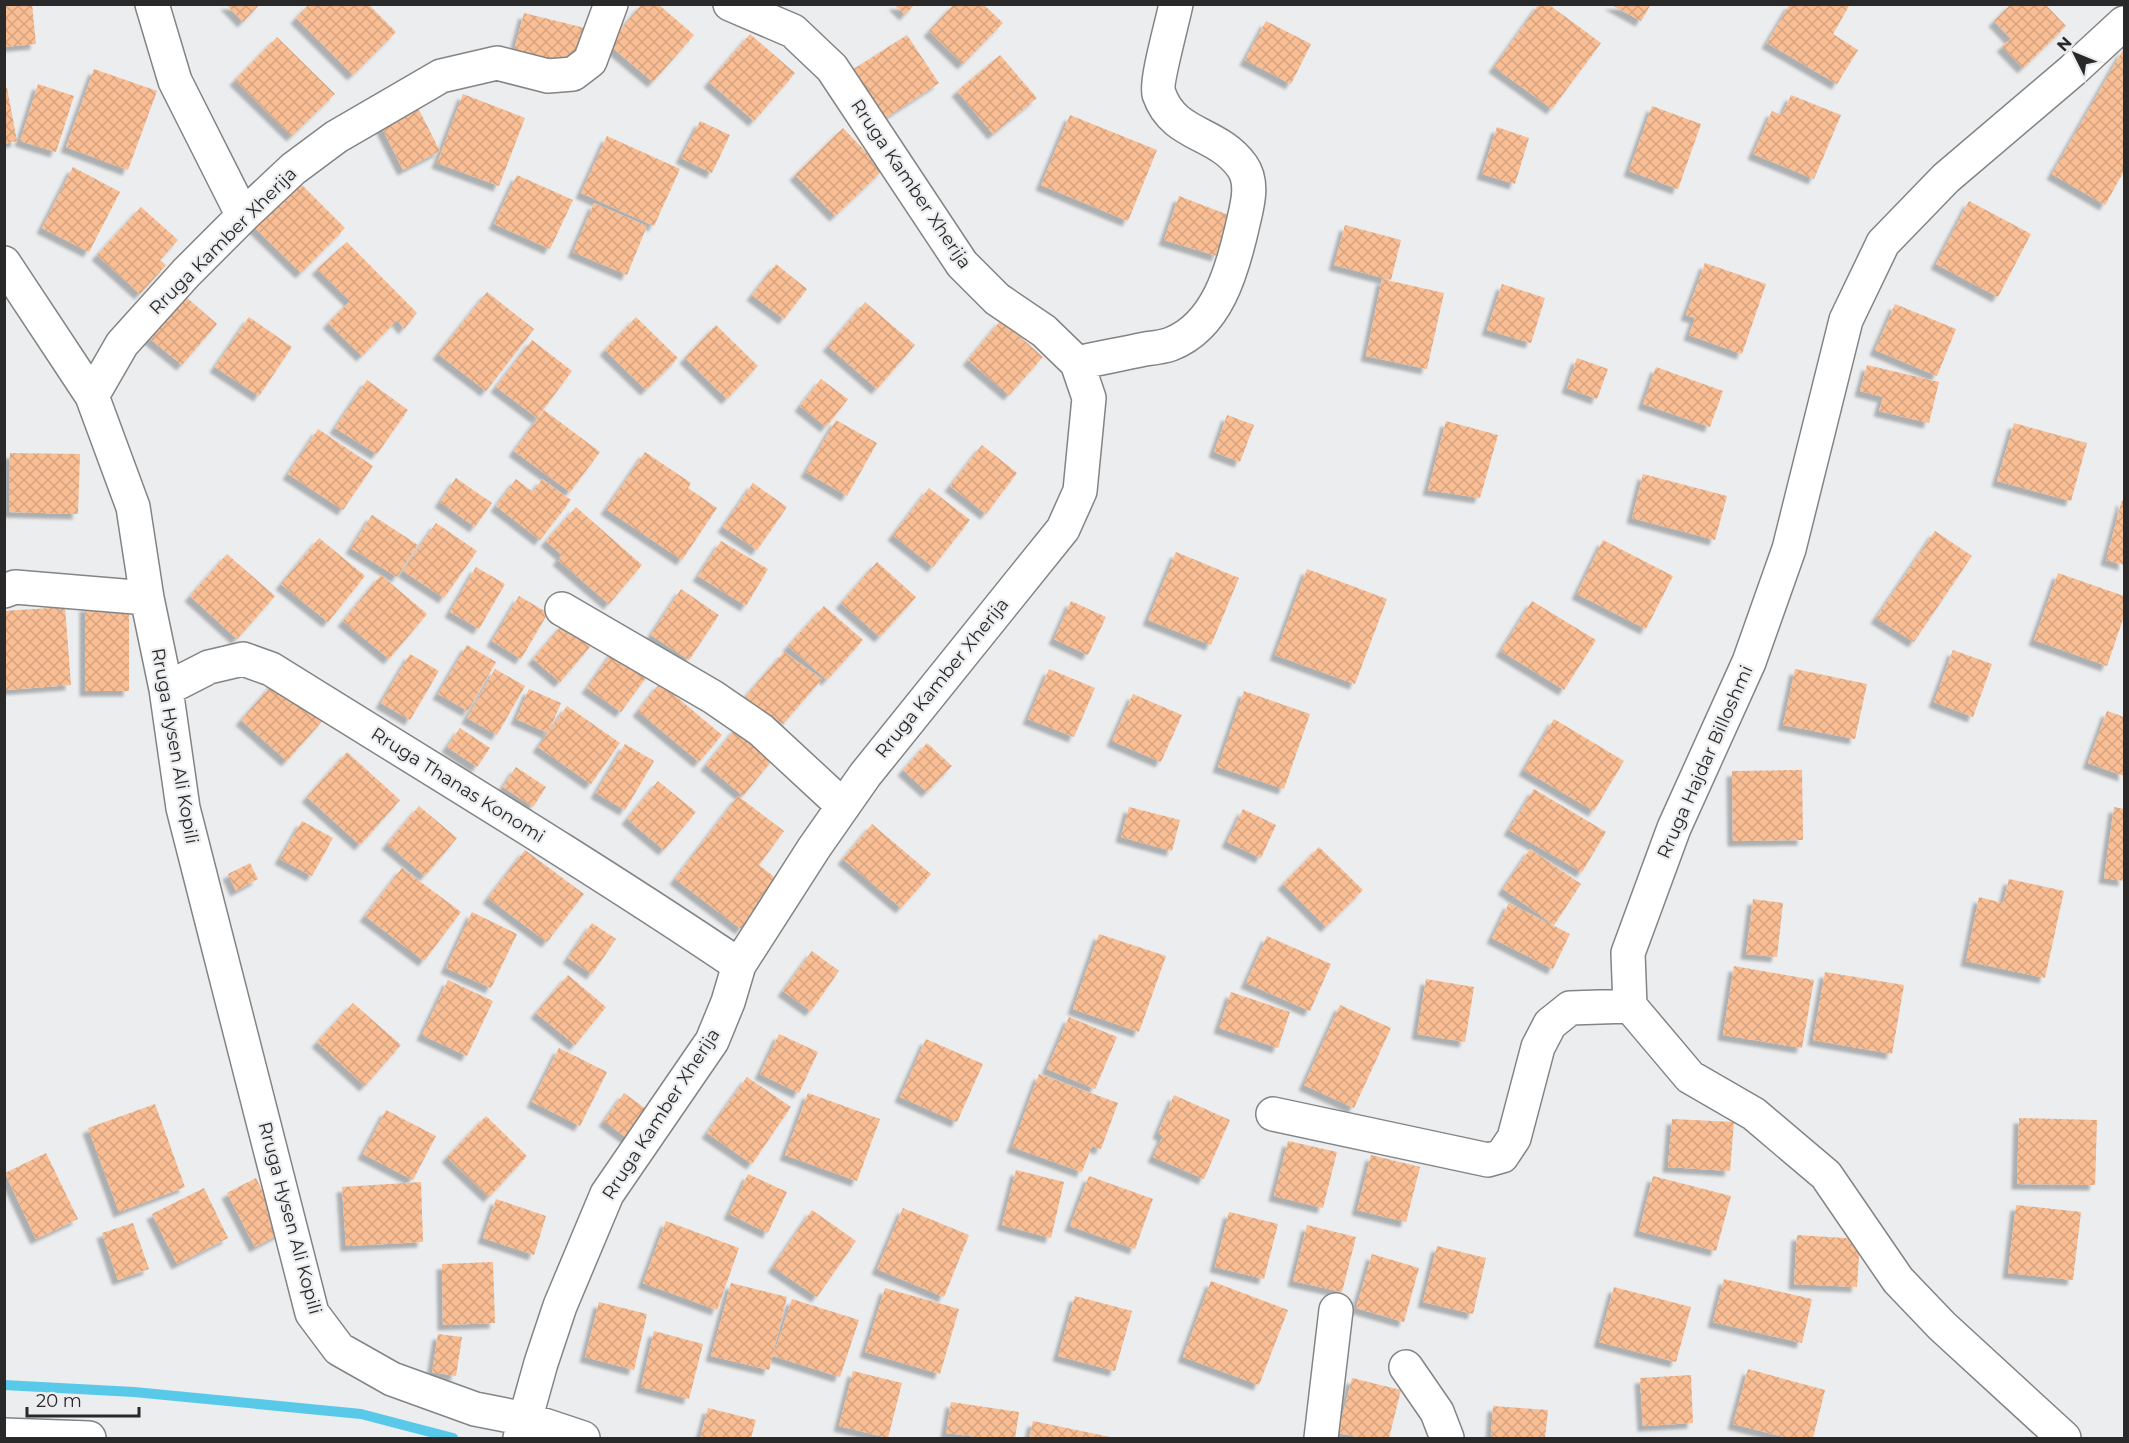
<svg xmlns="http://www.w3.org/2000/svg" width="2129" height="1443" viewBox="0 0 2129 1443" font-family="Montserrat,sans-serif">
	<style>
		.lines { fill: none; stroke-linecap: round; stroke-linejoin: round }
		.stream { stroke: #58c9e8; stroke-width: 10 }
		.building { fill: url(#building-cross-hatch); filter: url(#shadow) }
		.minor-casing { stroke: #828486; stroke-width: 36 }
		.major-casing { stroke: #828486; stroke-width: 36 }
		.minor { stroke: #fff; stroke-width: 33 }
		.major { stroke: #fff; stroke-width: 33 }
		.labels { text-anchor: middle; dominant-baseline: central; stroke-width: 4.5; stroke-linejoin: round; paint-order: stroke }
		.street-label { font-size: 18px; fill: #29292a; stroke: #ebedef }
	</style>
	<defs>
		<pattern id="building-cross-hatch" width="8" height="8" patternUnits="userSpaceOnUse" patternTransform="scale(1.5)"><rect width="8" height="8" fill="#fabe94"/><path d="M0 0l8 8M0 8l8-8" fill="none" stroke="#d6a380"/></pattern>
		<filter id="shadow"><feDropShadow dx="-5.5" dy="5.5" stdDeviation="1.5" flood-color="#0004"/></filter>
	</defs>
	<rect width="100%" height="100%" fill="#ebedef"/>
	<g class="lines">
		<!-- stream -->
		<path class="stream" d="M4,1385L134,1392L361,1414L453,1438"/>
	</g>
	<!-- building -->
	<path class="building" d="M4,4H32L36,44L4,47Z
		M226,4H260L243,22Z
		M309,4H368L396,32L353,75L296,18Z
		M642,4H658L694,35L653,82L608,44Z
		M894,4H915L905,15Z
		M954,4H983L1003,23L963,64L929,31Z
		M1539,4H1548L1601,43L1552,109L1494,67Z
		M1610,4H1651L1641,21Z
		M1790,4H1850L1833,34L1858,50L1837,84L1767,43Z
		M2011,4H2045L2066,26L2023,68L2002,46L2011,39L1994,21Z
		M524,13L585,28L574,69L513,54Z
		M1266,21L1311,44L1291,84L1245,60Z
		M750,34L795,73L754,121L709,82Z
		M907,35L939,83L884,119L852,70Z
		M277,37L335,94L292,136L235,80Z
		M2124,48V171L2105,205L2052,174Z
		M1000,55L1037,98L993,134L957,91Z
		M94,69L157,91L128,170L66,147Z
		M38,84L74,96L56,152L20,141Z
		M4,88H7L17,141L4,144Z
		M463,94L525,118L499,186L437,163Z
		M1791,95L1841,115L1814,179L1753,154L1772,111L1782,115Z
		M416,104L440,151L403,170L379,122Z
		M1652,106L1701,124L1678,189L1629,171Z
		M1070,115L1157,150L1128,221L1041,185Z
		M700,121L730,135L712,173L681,158Z
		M1497,127L1529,138L1515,184L1482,174Z
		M843,128L883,170L835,216L795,175Z
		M607,136L680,169L654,226L581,193Z
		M73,167L120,192L89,252L42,228Z
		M517,175L573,200L550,249L494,224Z
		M295,178L345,228L301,273L250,223Z
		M1179,196L1231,216L1217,256L1164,240Z
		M1969,201L2031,234L1998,297L1936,264Z
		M594,203L647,226L627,275L573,252Z
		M141,207L178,240L160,260L166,265L140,294L97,255Z
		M1345,225L1401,240L1391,280L1334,265Z
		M347,242L417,313L404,329L397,320L362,356L328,323L350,301L317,269Z
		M1705,263L1766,284L1742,354L1689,335L1695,318L1686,315Z
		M776,264L807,289L784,319L752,295Z
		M1382,279L1444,293L1427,369L1366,356Z
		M1502,284L1545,298L1531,343L1487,330Z
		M487,292L534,329L486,391L438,354Z
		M185,296L217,324L182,365L149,338Z
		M865,302L915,345L877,389L828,346Z
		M1895,304L1956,329L1937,376L1875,350Z
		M249,317L292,347L259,396L215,367Z
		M636,317L678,358L646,390L605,350Z
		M1001,320L1043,357L1009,395L968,360Z
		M716,325L758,366L727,399L685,358Z
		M532,340L572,371L537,418L496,387Z
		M1577,358L1608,369L1597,399L1567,388Z
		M1867,365L1939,382L1929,423L1879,411L1883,397L1860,391Z
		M1656,367L1723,391L1710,427L1643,404Z
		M821,379L848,399L826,427L800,406Z
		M367,380L408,410L377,454L335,428Z
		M544,410L600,452L570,492L514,451Z
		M1227,415L1254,425L1240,462L1214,452Z
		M836,420L877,443L847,496L806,472Z
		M1446,421L1498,435L1480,498L1428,490Z
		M2014,423L2087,443L2071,501L1997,481Z
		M318,429L373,466L343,510L288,474Z
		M982,445L1017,473L986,514L950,486Z
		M645,452L691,483L688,488L717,508L682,560L606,509Z
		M10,453L80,454L78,514L9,512Z
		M1643,474L1727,496L1715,540L1632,518Z
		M456,478L492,503L475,527L440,502Z
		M516,479L533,492L542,479L571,500L540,540L496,506Z
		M753,483L787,507L757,550L723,527Z
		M929,488L970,520L933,567L893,535Z
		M2122,500L2124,501V565L2106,560Z
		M576,507L642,565L609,604L558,560L562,555L546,541Z
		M372,515L418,545L397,577L351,548Z
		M436,523L477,551L444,598L403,571Z
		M1935,531L1972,556L1914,642L1876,618Z
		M319,538L365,576L328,622L281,584Z
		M1603,540L1673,576L1646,629L1577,594Z
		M721,541L768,569L746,606L698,576Z
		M1176,552L1239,578L1211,645L1148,620Z
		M227,554L275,596L237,639L190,596Z
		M877,562L916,597L880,637L841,603Z
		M476,567L505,584L479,629L450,612Z
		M1307,569L1387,599L1355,684L1275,655Z
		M2058,573L2124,596V616L2107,666L2034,640Z
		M381,575L427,614L389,659L343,621Z
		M681,589L719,615L689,660L651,635Z
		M519,596L548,613L521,659L492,641Z
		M1071,601L1106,617L1088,655L1054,639Z
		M1532,601L1596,640L1564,690L1501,651Z
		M85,606H129V691H85Z
		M824,606L863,640L827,680L788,646Z
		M65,607L71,685L5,690L4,611Z
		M563,624L590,647L560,682L533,659Z
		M619,643L653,668L621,712L587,688Z
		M467,645L496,662L468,711L438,694Z
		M1953,650L1992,664L1973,717L1934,702Z
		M784,652L822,679L783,724L745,697Z
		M410,654L439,671L410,720L381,703Z
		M495,669L525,686L497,735L467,718Z
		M1049,669L1095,688L1074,737L1028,719Z
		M1795,669L1867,684L1855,739L1783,725Z
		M278,678L324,719L287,761L241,720Z
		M660,683L722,735L699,762L638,711Z
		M529,689L561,703L548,733L516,719Z
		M1244,691L1310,714L1284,789L1218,767Z
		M1133,694L1182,715L1161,762L1112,741Z
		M567,706L620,743L591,784L538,747Z
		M2107,711L2124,717V776L2088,763Z
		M1554,719L1624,761L1594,811L1524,770Z
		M737,727L774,758L743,796L706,765Z
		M460,728L490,748L477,767L447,747Z
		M927,743L952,766L927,792L903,770Z
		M625,744L654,761L625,810L596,793Z
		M347,752L400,800L360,845L307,797Z
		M516,767L546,787L533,807L503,787Z
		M1802,770L1803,840L1733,841L1732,771Z
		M658,781L696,812L664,850L627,819Z
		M1534,789L1606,832L1582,872L1509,830Z
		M738,796L784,831L759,865L778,880L741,929L675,879Z
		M419,806L457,838L425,876L387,844Z
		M1129,807L1180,820L1172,851L1121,837Z
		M2114,807L2124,809V881L2104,878Z
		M1243,809L1276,825L1261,858L1227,842Z
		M302,821L333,838L312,876L280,859Z
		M872,824L931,874L901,908L843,859Z
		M1319,847L1363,890L1326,927L1283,884Z
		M1530,849L1581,884L1554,925L1503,889Z
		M525,850L584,894L547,942L488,898Z
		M250,863L258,879L236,891L228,874Z
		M402,868L461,912L424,961L365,916Z
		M2009,879L2064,891L2045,978L1966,961L1979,897L2003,903Z
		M1753,899L1783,903L1777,957L1746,954Z
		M1509,903L1570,934L1553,969L1492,938Z
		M472,912L517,934L491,988L446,968Z
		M592,923L616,939L592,974L568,958Z
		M1099,934L1166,956L1139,1032L1073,1009Z
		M1267,936L1331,964L1310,1011L1246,983Z
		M812,951L839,971L811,1011L783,991Z
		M1734,966L1814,980L1802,1048L1723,1035Z
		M1825,972L1904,985L1892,1054L1813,1040Z
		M568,975L606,1007L575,1045L536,1013Z
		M1426,979L1474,987L1465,1042L1417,1034Z
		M448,980L493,1001L467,1056L422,1035Z
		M1231,992L1290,1012L1278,1048L1219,1028Z
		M353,1003L401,1045L365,1086L317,1042Z
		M1340,1005L1391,1028L1354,1108L1304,1085Z
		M1069,1017L1117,1037L1095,1089L1047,1069Z
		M779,1034L818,1052L799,1093L760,1074Z
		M926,1039L983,1064L957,1122L900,1097Z
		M559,1048L607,1072L580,1126L532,1102Z
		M1039,1074L1118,1103L1101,1149L1092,1146L1082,1172L1012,1147Z
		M747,1077L791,1107L752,1164L707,1133Z
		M624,1093L653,1114L632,1142L604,1121Z
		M808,1093L880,1119L857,1181L785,1155Z
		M1174,1095L1230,1120L1204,1179L1153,1157L1163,1136L1158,1133Z
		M155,1104L185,1187L119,1212L88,1128Z
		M386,1110L436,1136L413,1180L363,1154Z
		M486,1116L527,1156L489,1197L447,1157Z
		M2019,1118L2097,1120L2095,1185L2017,1184Z
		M1672,1119L1734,1122L1730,1171L1668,1167Z
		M1288,1141L1337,1152L1323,1208L1274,1196Z
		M46,1153L78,1219L36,1239L5,1173Z
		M1371,1155L1420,1167L1406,1222L1357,1210Z
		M1016,1170L1064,1182L1051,1238L1002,1225Z
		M748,1174L787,1192L768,1233L729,1214Z
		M1089,1176L1153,1199L1135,1249L1070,1226Z
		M1653,1176L1731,1196L1716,1251L1639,1231Z
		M256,1178L283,1232L255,1247L227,1193Z
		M421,1182L423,1242L346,1246L342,1187Z
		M204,1188L228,1238L177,1264L152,1214Z
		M496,1199L546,1216L534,1255L483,1238Z
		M2016,1205L2081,1212L2073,1280L2008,1273Z
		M903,1208L969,1235L944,1297L877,1269Z
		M812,1210L856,1241L817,1297L773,1267Z
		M1229,1212L1278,1224L1264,1279L1215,1267Z
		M666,1221L739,1248L717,1310L643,1283Z
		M133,1223L149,1269L118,1280L102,1233Z
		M1307,1225L1356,1237L1342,1292L1293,1281Z
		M1797,1235L1860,1239L1857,1287L1794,1284Z
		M1437,1246L1486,1258L1473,1314L1423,1302Z
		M1372,1254L1419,1268L1404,1322L1356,1308Z
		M493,1262L495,1323L443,1325L442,1264Z
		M1724,1279L1812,1299L1802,1343L1713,1322Z
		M1211,1281L1288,1310L1259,1385L1183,1357Z
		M731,1283L787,1297L769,1370L711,1356Z
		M1614,1287L1691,1307L1676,1362L1599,1342Z
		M885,1288L959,1309L940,1374L865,1352Z
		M1075,1296L1132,1311L1115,1371L1058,1356Z
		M792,1299L859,1320L840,1377L773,1356Z
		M599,1302L647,1314L634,1370L585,1357Z
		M654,1331L703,1344L689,1399L641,1387Z
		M438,1334L462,1337L456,1376L432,1372Z
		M1748,1369L1825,1390L1813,1438H1788L1733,1424Z
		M853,1371L902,1383L888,1438L839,1426Z
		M1691,1375L1693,1423L1643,1426L1640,1378Z
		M1352,1378L1401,1390L1389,1438H1361L1338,1433Z
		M951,1402L1019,1412L1015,1438H986L946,1433Z
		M1493,1406L1548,1410L1545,1438H1491Z
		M708,1408L756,1420L751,1438H700Z
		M1033,1421L1110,1437V1438H1029Z"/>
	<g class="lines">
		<!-- minor casing -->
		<g class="minor-casing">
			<path id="minor" d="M152,4L175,81L243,216
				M4,263L92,396L133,507L147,598L166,689L183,808L312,1313L339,1349L392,1379L475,1409L526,1419L583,1438
				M1077,363C1100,358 1122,354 1145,349C1153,348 1163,347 1171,344C1217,326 1232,271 1242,228C1246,209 1255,184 1242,166C1217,131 1174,137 1159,94C1155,83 1173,20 1176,4
				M92,396L122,344L186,273L243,216L293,169L336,137L441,76L497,63L548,76L573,74L590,61L611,4
				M4,591L15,587L147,598
				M562,609L713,697L761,730L842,805
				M166,689L209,667L243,659L271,669C428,767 586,862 739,965
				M1273,1114L1488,1160L1502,1156L1514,1138L1538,1047L1550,1024L1570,1008L1630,1006
				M1406,1367L1437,1412L1447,1438
				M520,1438L541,1363L560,1306L607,1194L712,1041L728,1002L739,965L814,848L865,775L1063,529L1080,491L1089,398L1077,363L1044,331L997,299L962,264L832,68L793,31L730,4
				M1321,1438L1336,1310
				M2064,1438L1942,1326L1898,1280L1826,1175L1754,1114L1690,1077L1630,1006L1628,953L1674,828L1749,662L1789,549L1846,320L1883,243L1946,178L2073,70L2124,23"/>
		</g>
		<!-- major casing -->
		<g class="major-casing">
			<path id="major" d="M4,1435L89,1438"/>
		</g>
		<!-- minor -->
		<use href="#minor" class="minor"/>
		<!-- major -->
		<use href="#major" class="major"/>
	</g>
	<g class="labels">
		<!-- street labels -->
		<g class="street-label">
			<text transform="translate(911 184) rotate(56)">Rruga Kamber Xherija</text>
			<text transform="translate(223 241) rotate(-45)">Rruga Kamber Xherija</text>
			<text transform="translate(942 678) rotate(-51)">Rruga Kamber Xherija</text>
			<text transform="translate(175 746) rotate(80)">Rruga Hysen Ali Kopili</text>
			<text transform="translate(1705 762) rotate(-66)">Rruga Hajdar Billoshmi</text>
			<text transform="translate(458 785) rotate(32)">Rruga Thanas Konomi</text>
			<text transform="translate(661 1114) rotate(-57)">Rruga Kamber Xherija</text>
			<text transform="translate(290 1218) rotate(75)">Rruga Hysen Ali Kopili</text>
		</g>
	</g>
	<!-- border -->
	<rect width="2129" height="1443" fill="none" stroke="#29292a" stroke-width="12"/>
	<!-- north arrow -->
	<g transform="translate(2075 54) rotate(313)" stroke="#ebedef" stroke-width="4.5" paint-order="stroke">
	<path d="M0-4.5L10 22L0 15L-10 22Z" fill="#29292a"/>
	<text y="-9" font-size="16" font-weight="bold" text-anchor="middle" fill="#29292a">N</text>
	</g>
	<!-- scale -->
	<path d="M27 1407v9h112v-9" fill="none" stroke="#29292a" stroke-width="3"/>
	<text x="36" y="1407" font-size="18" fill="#29292a" stroke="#ebedef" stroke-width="4.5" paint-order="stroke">20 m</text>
</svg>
